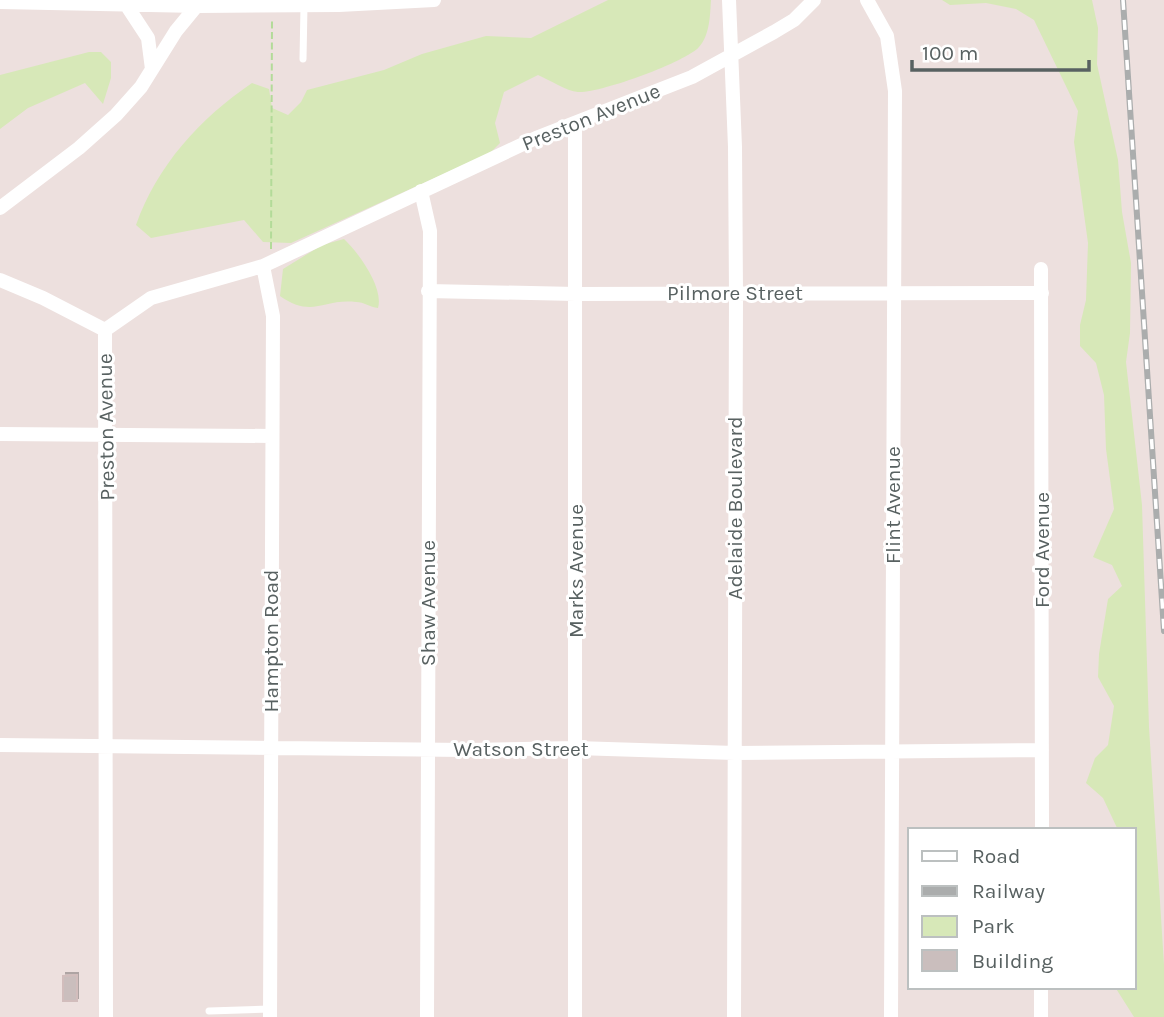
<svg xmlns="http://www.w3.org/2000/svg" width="1164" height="1017" viewBox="0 0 1164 1017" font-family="Karla,sans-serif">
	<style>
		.green { fill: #d7e8b8 }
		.building { fill: #cabebd; stroke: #d2bdbc; stroke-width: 2; filter: url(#shadow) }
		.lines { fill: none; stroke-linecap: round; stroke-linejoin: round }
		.path { stroke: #b3db99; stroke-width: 2; stroke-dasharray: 7 3.5; stroke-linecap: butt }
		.lane { stroke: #fff; stroke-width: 7 }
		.street { stroke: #fff; stroke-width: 14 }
		.rail-casing { stroke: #abadad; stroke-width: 6 }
		.rail { stroke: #fff; stroke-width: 3.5; stroke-dasharray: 10; stroke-linecap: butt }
		.labels { text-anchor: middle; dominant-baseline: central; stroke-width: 6; stroke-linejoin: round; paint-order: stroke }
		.street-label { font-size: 21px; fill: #586161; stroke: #fff }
	</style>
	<defs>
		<filter id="shadow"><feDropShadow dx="3" dy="-3" stdDeviation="0" flood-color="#0004"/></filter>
	</defs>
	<rect width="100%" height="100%" fill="#ede0de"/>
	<!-- green -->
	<path class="green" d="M608,0H711C710,15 710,35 699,47C686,62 598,94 578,92C566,91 550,80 538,75L504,92L495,123L500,143L490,153L291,243L263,242L244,220L151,238L136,225C157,166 199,119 252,83L269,89L272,108L288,115L301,102L307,90L384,70L422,54L486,36L531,38Z
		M942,0H1092L1098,28L1097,64L1118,160L1122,212L1131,263L1130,333L1126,362L1142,505L1149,727L1164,965V1017H1134L1115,987H1134V830H1118L1103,798L1086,783L1095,758L1108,745L1114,706L1098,677L1099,654L1108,599L1122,586L1112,565L1093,557L1114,509L1106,449L1104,395L1096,363L1080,346V325L1086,300L1088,243L1074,142L1078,111L1034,20L1016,9L986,3L950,5Z
		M89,52H101L111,62V78L103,104L85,83L28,108L0,129V75Z
		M344,239C359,253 384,288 378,308C370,307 364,302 356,302C323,298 313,319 280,296L283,269L322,245Z"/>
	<!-- building -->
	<path class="building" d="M77,975V1001H63V976Z"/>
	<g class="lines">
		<!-- path -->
		<path class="path" d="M271,249L272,20"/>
		<!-- lane -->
		<path class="lane" d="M303,59L304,6
			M209,1011L269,1009"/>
		<!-- street -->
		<path class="street" d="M729,0L735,147L736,294L734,1017
			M867,0L887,36L895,91L891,1017
			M0,2L199,6L339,5L434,0
			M127,6L148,38L152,69
			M421,191L430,231L427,1017
			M0,208L79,148L116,115L141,87L176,31L199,3
			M263,266L273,316L270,1017
			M1041,269L1042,830
			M0,280L43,298L105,330
			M428,291L576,294L1042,293
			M105,330L151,298L263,266L536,138L692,77L774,32L794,20L814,0
			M105,330L106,1017
			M0,434L272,436
			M0,745L466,750L576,748L735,753L1042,750
			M575,1017V124
			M1041,1017V987"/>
		<!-- rail casing -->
		<g class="rail-casing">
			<path id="rail" d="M1123,0L1164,631"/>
		</g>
		<!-- rail -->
		<use href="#rail" class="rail"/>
	</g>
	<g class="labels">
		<!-- street labels -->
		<g class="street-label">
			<text transform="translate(591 117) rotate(-22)">Preston Avenue</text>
			<text x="735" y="293">Pilmore Street</text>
			<text transform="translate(106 427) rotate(-91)">Preston Avenue</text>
			<text transform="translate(893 505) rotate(-90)">Flint Avenue</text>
			<text transform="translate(735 508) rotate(-90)">Adelaide Boulevard</text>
			<text transform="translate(1042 550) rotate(-90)">Ford Avenue</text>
			<text transform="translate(576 571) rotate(-90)">Marks Avenue</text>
			<text transform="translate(428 603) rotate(-90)">Shaw Avenue</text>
			<text transform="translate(271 641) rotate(-90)">Hampton Road</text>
			<text x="521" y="749">Watson Street</text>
		</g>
	</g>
	<!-- legend -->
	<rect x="908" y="828" width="228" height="161" fill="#ffffff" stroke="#bcc0c0" stroke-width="2"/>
	<rect x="922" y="851" width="35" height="10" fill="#ffffff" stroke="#bcc0c0" stroke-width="2"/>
	<text x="972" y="863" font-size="21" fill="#586161">Road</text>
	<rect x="922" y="886" width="35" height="10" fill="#abadad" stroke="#bcc0c0" stroke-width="2"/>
	<text x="972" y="898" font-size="21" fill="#586161">Railway</text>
	<rect x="922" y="916" width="35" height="21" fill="#d7e8b8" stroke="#bcc0c0" stroke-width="2"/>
	<text x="972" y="933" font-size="21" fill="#586161">Park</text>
	<rect x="922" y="950" width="35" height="21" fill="#cabebd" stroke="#bcc0c0" stroke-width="2"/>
	<text x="972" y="968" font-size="21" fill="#586161">Building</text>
	<!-- scale -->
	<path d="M912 60v10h177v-10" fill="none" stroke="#586161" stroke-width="3.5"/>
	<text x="922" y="60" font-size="21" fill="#586161" stroke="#ffffff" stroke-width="5" paint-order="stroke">100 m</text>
</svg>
